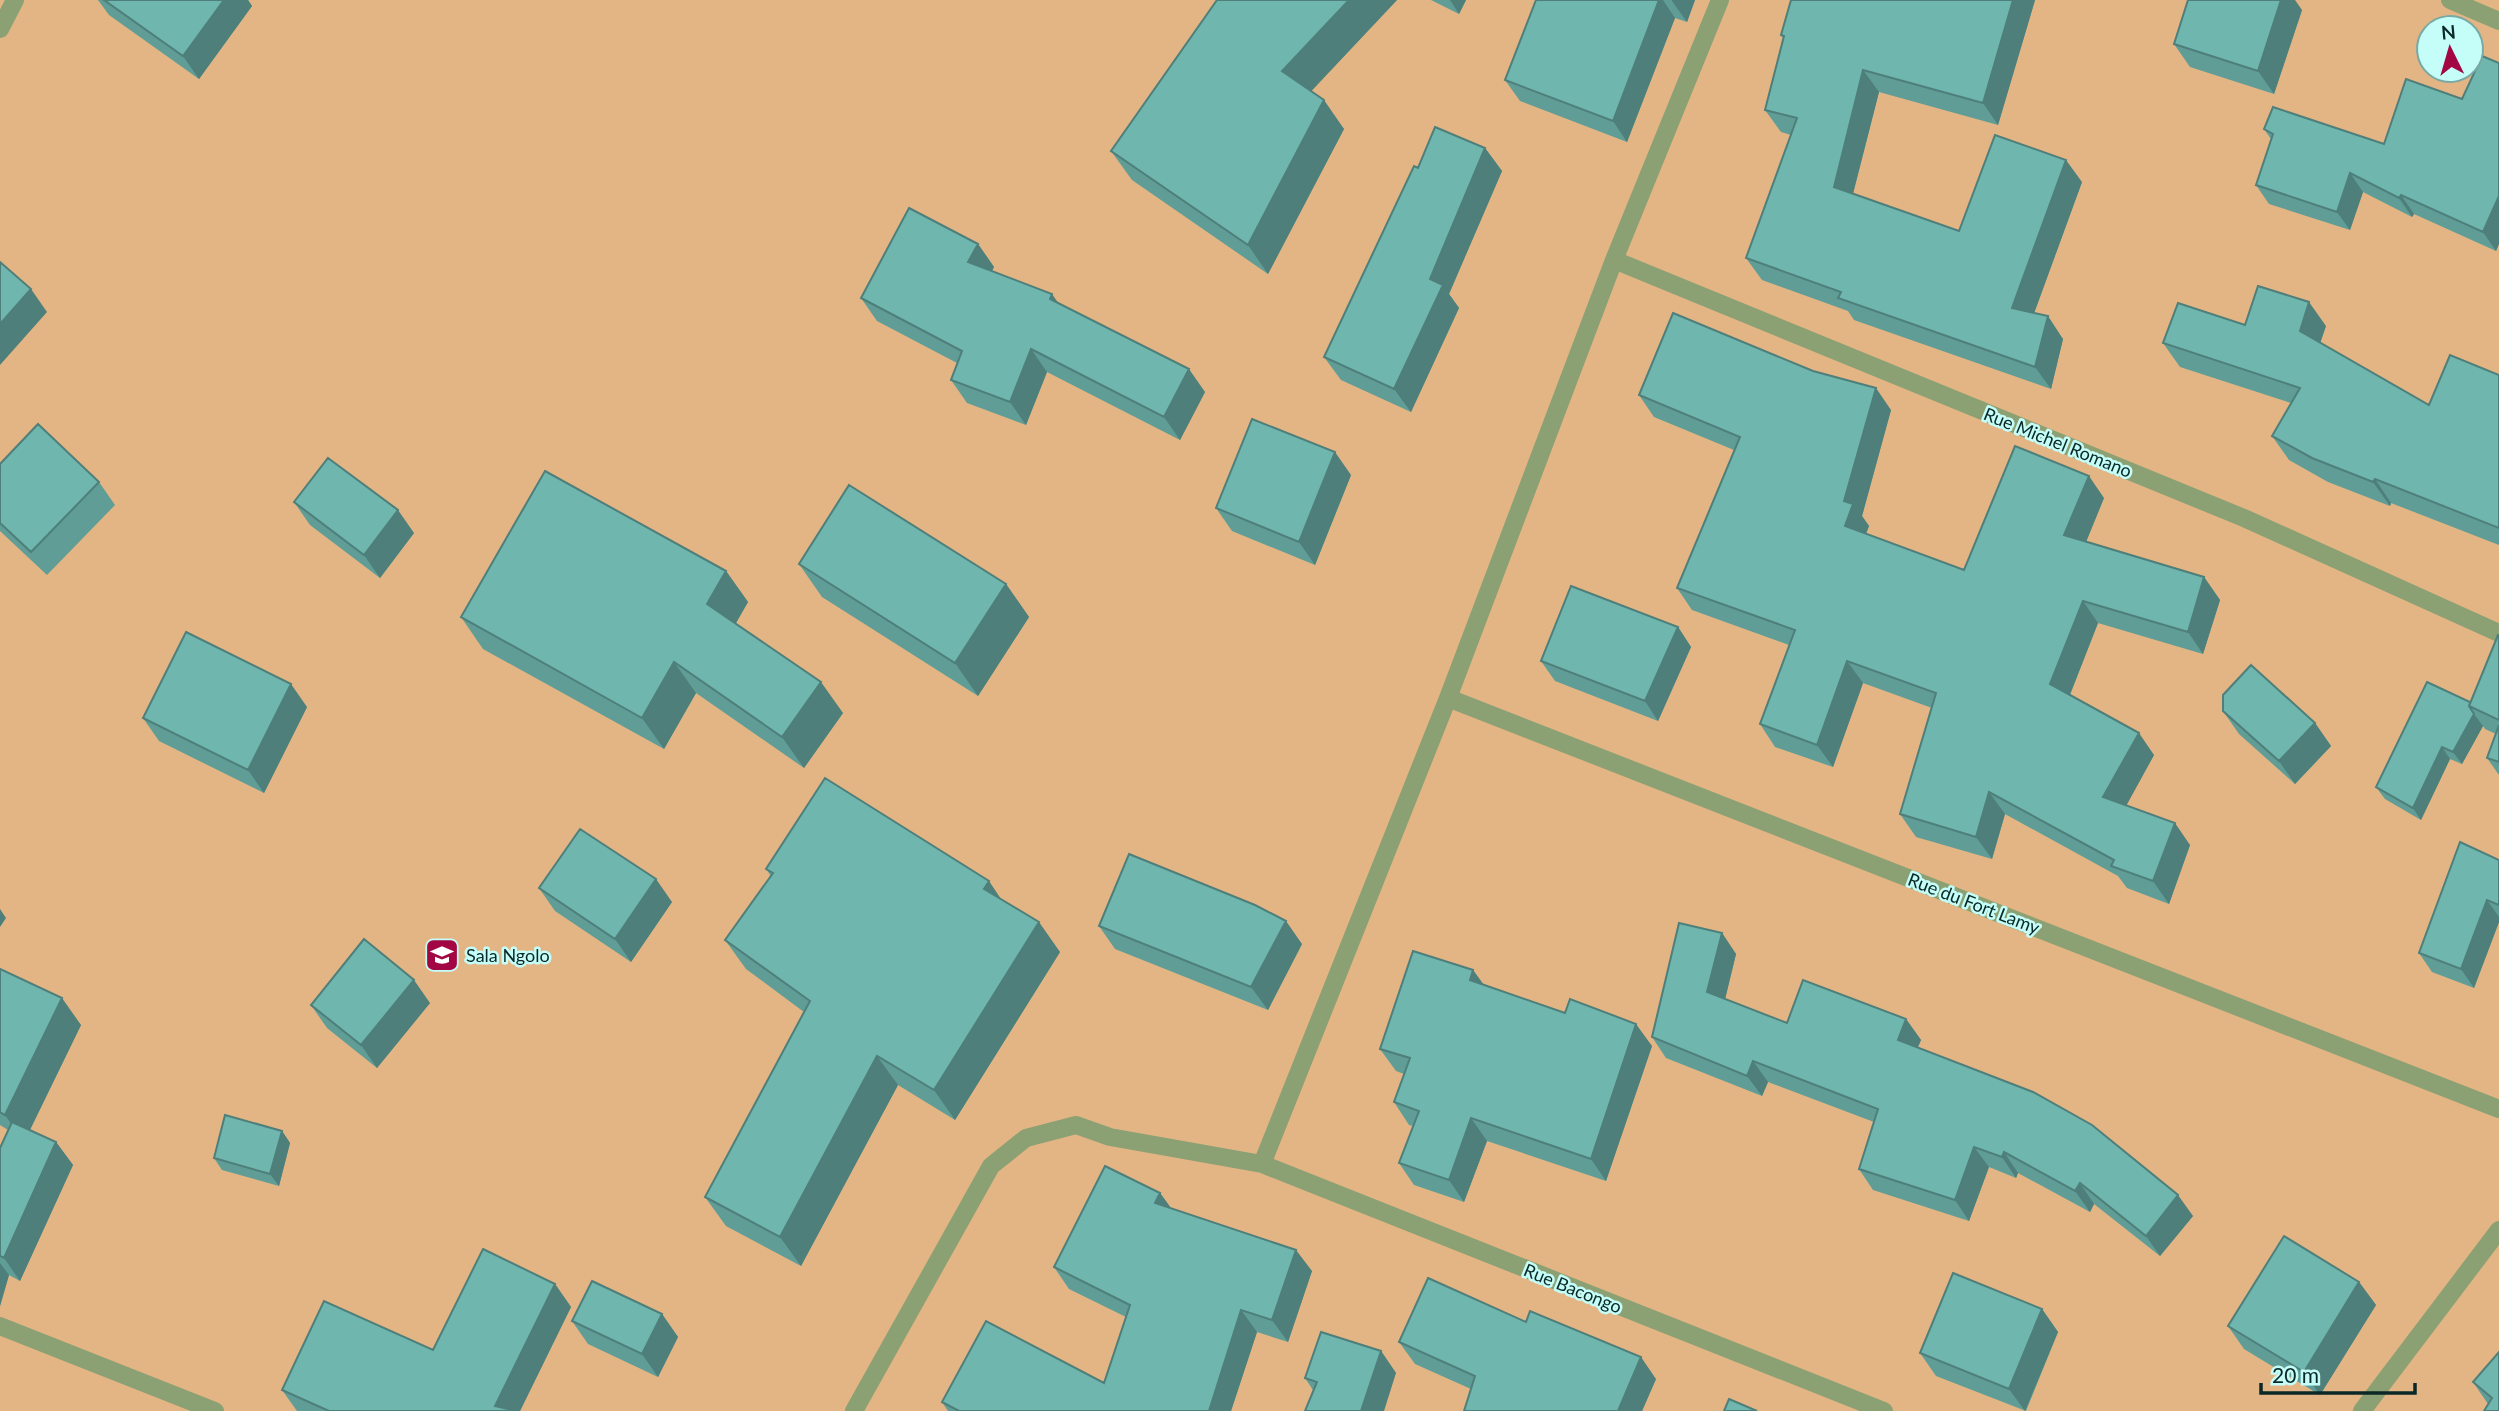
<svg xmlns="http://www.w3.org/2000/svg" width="2499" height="1411" viewBox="0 0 2499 1411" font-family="Lato,sans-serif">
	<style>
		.green { fill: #e3b584; fill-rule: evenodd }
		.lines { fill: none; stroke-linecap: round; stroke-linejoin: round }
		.minor { stroke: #8ba073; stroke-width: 18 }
		.wall { fill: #5f9d96 }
		.shaded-wall { fill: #4e7f7a }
		.building { fill: #6fb6af; stroke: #4e7f7a; stroke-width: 2 }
		.labels { text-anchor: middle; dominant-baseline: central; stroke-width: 5; stroke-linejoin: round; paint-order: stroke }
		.street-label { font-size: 18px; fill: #0a2926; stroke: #c5fef8 }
		.poi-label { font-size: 18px; fill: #0a2926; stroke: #c5fef8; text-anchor: start }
	</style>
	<rect width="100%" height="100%" fill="#abf4ec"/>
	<!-- green -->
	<path class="green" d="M0,0H2499V1411H0ZM2429,28H2471V70H2429Z"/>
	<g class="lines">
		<!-- minor -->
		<path class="minor" d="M2450,0L2499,21
			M0,29L15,0
			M1614,260L2244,518L2499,633
			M1448,698L2499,1109
			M1262,1164L1448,698L1614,260L1720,0
			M0,1326L215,1411
			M854,1411L991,1166L1026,1138L1076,1125L1110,1137L1262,1164L1884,1411
			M2362,1411L2499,1230"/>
	</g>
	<!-- wall -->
	<path class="wall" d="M98,0H248L252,6L199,79L109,15Z
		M1397,0L1311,91L1344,129L1268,274L1132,180L1111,151Z
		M1431,0H1466L1459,14Z
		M1536,0H1695L1687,22L1675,18L1627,142L1520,101L1505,80Z
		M1791,0H2035L1998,125L1879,92L1853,194L1959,231L2082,182L2034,313L2063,339L2051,389L1854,320L1848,311L1762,280L1746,258L1791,135L1781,132L1765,110L1783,38L1781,35Z
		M2302,10L2274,94L2190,67L2174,44Z
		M2499,63V244L2496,251L2414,214L2412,217L2363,192L2350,230L2269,204L2256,185L2271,139L2264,129L2384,144L2462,99Z
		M1485,148L1502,171L1449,294L1459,308L1411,412L1341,380L1324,357L1418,168Z
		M978,244L994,267L992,271L1058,303L1205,392L1180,440L1047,372L1026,425L967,403L951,380L957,363L877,321L861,298Z
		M2245,325L2326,326L2320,343L2429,405L2499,375V545L2391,503L2390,506L2328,482L2289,460L2272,436L2291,403L2180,367L2163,343Z
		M1639,395L1891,410L1862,516L1869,526L1866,534L1964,570L2104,498L2086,541L2204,577L2220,600L2203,654L2098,623L2070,695L2154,755L2126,805L2190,845L2169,904L2127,888L2118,876L2005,814L1992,859L1916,837L1900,814L1932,708L1863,683L1833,767L1775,747L1760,724L1789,645L1692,610L1677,588L1734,450L1654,417Z
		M0,464L99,482L115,505L47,575L0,531Z
		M1351,475L1315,565L1232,531L1216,508Z
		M294,502L414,533L380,578L310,525Z
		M799,564L1006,584L1029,617L978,696L822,597Z
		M726,571L748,602L736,623L843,713L804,768L696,693L664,749L483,649L461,617Z
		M1678,627L1691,647L1658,721L1555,681L1541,661Z
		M2499,635V775L2487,758L2496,734L2485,729L2483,726L2462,764L2450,759L2421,820L2385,799L2376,787L2470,702Z
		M307,707L264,793L159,741L143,718Z
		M2223,711L2315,723L2331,746L2295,784L2239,734Z
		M2499,860V922L2474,988L2432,972L2419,953Z
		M766,869L1002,899L1060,952L955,1120L898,1085L801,1266L726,1226L705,1197L804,1012L746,969L725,940L771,876Z
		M539,888L672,902L631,962L555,911Z
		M1099,926L1302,944L1268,1010L1115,949Z
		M1722,933L1736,954L1725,999L1787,1023L1906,1019L1921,1040L1918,1047L2193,1216L2160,1256L2094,1204L2090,1212L2018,1173L2016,1178L1989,1167L1969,1221L1873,1190L1859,1169L1874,1122L1768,1082L1762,1096L1666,1058L1652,1037Z
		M0,969L81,1025L30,1130L56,1142L73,1165L20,1281L9,1275L0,1306V1148L8,1130L0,1125Z
		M1473,970L1483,984L1652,1046L1606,1181L1487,1141L1464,1202L1414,1185L1399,1163L1413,1126L1409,1125L1394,1102L1404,1074L1396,1071L1380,1049Z
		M430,1003L377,1068L327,1028L311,1005Z
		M282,1131L290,1143L279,1186L222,1170L214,1158Z
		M1160,1193L1171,1208L1312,1271L1288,1342L1257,1332L1231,1411H948L942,1402L1104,1383L1126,1317L1069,1289L1054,1267Z
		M2359,1282L2376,1305L2320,1395L2244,1349L2228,1326Z
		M555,1284L571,1307L520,1411H297L282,1390L433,1350Z
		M2042,1309L2058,1332L2026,1411L1936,1376L1920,1353Z
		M662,1314L678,1337L658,1377L588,1344L572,1321Z
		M1399,1342L1656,1379L1642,1411H1464L1471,1389L1415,1364Z
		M1381,1351L1396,1373L1313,1390L1305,1378Z
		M2499,1352V1411L2488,1404L2473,1382Z"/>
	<!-- shaded-wall -->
	<path class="shaded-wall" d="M224,0H248L252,6L199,79L183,56Z
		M1349,0H1397L1303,100L1282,71Z
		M1450,0H1466L1459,14Z
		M1659,0H1663L1675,18L1627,142L1613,121Z
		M1672,0H1695L1687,22L1672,1Z
		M2013,0H2035L1998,125L1983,103Z
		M2281,0H2295L2302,10L2274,94L2258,71Z
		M1863,70L1879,92L1849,209L1834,187Z
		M1324,100L1344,129L1268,274L1248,245Z
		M1485,148L1502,171L1449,294L1459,308L1411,412L1394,389L1430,279Z
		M2066,160L2082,182L2028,330L2012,308Z
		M2350,173L2363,192L2350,230L2337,212Z
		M2401,195L2414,214L2412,217L2399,198Z
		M2499,196V244L2496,251L2483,232Z
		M978,244L994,267L984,285L968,262Z
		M31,289L47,312L0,365V324Z
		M1052,294L1068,317L1050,299Z
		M2309,302L2326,326L2316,355L2300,331Z
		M2048,316L2063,339L2051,389L2035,367Z
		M1031,349L1047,372L1026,425L1010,402Z
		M1189,369L1205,392L1180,440L1164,417Z
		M1876,388L1891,410L1862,516L1869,526L1860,548L1845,526L1844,501Z
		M1335,452L1351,475L1315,565L1299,542Z
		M2089,476L2104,498L2080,557L2064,535Z
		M2375,479L2391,503L2390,506L2373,482Z
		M398,510L414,533L380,578L364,555Z
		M726,571L748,602L729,635L707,604Z
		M2204,577L2220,600L2203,654L2188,632Z
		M1006,584L1029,617L978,696L955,663Z
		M2083,601L2098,623L2065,707L2050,684Z
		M1678,627L1691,647L1658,721L1645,701Z
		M1847,661L1863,683L1833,767L1817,745Z
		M674,662L696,693L664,749L642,718Z
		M821,682L843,713L804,768L782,737Z
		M291,684L307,707L264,793L248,770Z
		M2474,714L2483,726L2462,764L2453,752Z
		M2315,723L2331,746L2295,784L2279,761Z
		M2139,733L2154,755L2119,819L2103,797Z
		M2442,747L2450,759L2421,820L2413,808Z
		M1989,792L2005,814L1992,859L1976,837Z
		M2175,823L2190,845L2169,904L2153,881Z
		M656,879L672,902L631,962L615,939Z
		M989,881L1009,911L984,889Z
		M2487,900L2499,917V922L2474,988L2461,969Z
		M0,909L6,918L0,927Z
		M1286,921L1302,944L1268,1010L1251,987Z
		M1039,922L1060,952L955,1120L934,1090Z
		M1722,933L1736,954L1722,1012L1707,992Z
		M1473,970L1489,992L1470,980Z
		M414,980L430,1003L377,1068L361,1045Z
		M62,998L81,1025L24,1142L5,1115Z
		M1906,1019L1921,1040L1912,1060L1898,1040Z
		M1636,1024L1652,1046L1606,1181L1591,1159Z
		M877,1056L898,1085L801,1266L780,1237Z
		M1753,1061L1768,1082L1762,1096L1747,1076Z
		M1471,1118L1487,1141L1464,1202L1449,1180Z
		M282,1131L290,1143L279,1186L270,1174Z
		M56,1142L73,1165L20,1281L4,1258Z
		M1974,1147L1989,1167L1969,1221L1955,1200Z
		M2004,1152L2018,1173L2016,1178L2002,1157Z
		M2080,1183L2094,1204L2090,1212L2075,1191Z
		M1160,1193L1176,1215L1155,1203Z
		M2178,1195L2193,1216L2160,1256L2146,1236Z
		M1296,1250L1312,1271L1288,1342L1272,1320Z
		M0,1263L9,1275L0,1306Z
		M2359,1282L2376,1305L2320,1395L2304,1372Z
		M555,1284L571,1307L520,1411H499L495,1406Z
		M2042,1309L2058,1332L2025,1411L2009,1389Z
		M1241,1310L1257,1332L1231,1411H1209Z
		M662,1314L678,1337L658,1377L642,1354Z
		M1381,1351L1396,1373L1384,1411H1361Z
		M1641,1357L1656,1379L1642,1411H1618Z"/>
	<!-- building -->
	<path class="building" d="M104,0H224L183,56Z
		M1217,0H1349L1282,71L1324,100L1248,245L1111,151Z
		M1536,0H1659L1613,121L1505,80Z
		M1791,0H2013L1983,103L1863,70L1834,187L1959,231L1995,135L2066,160L2012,308L2048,316L2035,367L1838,298L1841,292L1746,258L1797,118L1765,110L1784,36L1781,35Z
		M2188,0H2281L2258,71L2174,44Z
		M2482,56L2499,63V196L2483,232L2401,195L2399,198L2350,173L2337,212L2256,185L2273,134L2264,129L2273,107L2384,144L2406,79L2462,99Z
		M1435,127L1485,148L1430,279L1443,285L1394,389L1324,357L1414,166L1418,168Z
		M909,208L978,244L968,262L1052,294L1050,299L1189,369L1164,417L1031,349L1010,402L951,380L962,351L861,298Z
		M0,262L31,289L0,324Z
		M2258,286L2309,302L2300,331L2429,405L2450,355L2499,375V528L2375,479L2373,482L2312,458L2272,436L2300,388L2163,343L2178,303L2245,325Z
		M1673,313L1813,371L1876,388L1844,501L1853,504L1845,526L1964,570L2015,446L2089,476L2064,535L2204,577L2188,632L2083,601L2050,684L2139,733L2103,797L2175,823L2153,881L2111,866L2114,860L1989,792L1976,837L1900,814L1936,693L1847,661L1817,745L1760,724L1795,630L1677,588L1740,437L1639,395Z
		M1252,419L1335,452L1299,542L1216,508Z
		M38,424L99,482L31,552L0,523V464Z
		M328,458L398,510L364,555L294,502Z
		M545,471L726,571L707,604L821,682L782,737L674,662L642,718L461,617Z
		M849,485L1006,584L955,663L799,564Z
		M1571,586L1678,627L1645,701L1541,661Z
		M186,632L291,684L248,770L143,718Z
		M2498,635H2499V720L2469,706Z
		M2251,665L2315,723L2279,761L2223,711V695Z
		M2427,682L2470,702L2469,706L2474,714L2453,752L2442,747L2413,808L2376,787Z
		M2499,725V762L2487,758Z
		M825,778L989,881L984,889L1039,922L934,1090L877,1056L780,1237L705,1197L810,1001L725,940L773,873L766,869Z
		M580,829L656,879L615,939L539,888Z
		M2460,842L2499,860V905L2487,900L2461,969L2419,953Z
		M1129,854L1255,905L1286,921L1251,987L1099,926Z
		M1679,923L1722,933L1707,992L1787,1023L1803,980L1906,1019L1898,1040L2033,1092L2092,1125L2178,1195L2146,1236L2080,1183L2075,1191L2004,1152L2002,1157L1974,1147L1955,1200L1859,1169L1878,1109L1753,1061L1747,1076L1652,1037Z
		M364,939L414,980L361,1045L311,1005Z
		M1413,951L1473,970L1470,980L1565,1013L1570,999L1636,1024L1591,1159L1471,1118L1449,1180L1399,1163L1419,1111L1394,1102L1410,1058L1380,1049Z
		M0,969L62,998L5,1115L0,1112Z
		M225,1115L282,1131L270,1174L214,1158Z
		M12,1122L56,1142L4,1258L0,1256V1148Z
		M1105,1166L1160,1193L1155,1203L1296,1250L1272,1320L1241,1310L1209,1411H959L942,1402L986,1321L1104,1383L1130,1305L1054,1267Z
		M2284,1236L2359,1282L2304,1372L2228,1326Z
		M483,1249L555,1284L495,1406L517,1411H329L282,1390L324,1301L433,1350Z
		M1953,1273L2042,1309L2009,1389L1920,1353Z
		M1428,1278L1526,1322L1530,1311L1641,1357L1618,1411H1464L1475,1376L1399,1342Z
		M592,1281L662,1314L642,1354L572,1321Z
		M1321,1332L1381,1351L1361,1411H1305L1317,1382L1305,1378Z
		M2499,1352V1411H2484L2492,1398L2473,1382Z
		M1729,1399L1757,1411H1724Z"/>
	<!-- icons -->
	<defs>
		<g id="school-square" transform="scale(1.75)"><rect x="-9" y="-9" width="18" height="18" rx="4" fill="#a20744" stroke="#c5fef8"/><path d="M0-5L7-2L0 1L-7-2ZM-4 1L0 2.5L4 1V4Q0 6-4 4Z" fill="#fff"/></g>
	</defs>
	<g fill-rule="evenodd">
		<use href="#school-square" x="442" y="955"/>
	</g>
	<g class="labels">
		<!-- street labels -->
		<g class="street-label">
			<text transform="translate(2058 442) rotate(22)">Rue Michel Romano</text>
			<text transform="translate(1974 903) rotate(21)">Rue du Fort Lamy</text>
			<text transform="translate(1573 1288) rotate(22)">Rue Bacongo</text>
		</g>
		<!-- poi labels -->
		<g class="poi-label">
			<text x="466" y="955">Sala Ngolo</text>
		</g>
	</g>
	<!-- north arrow -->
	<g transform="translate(2450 49) rotate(355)"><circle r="33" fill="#c5fef8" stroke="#7aa9a4" stroke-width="2"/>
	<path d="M0-5L12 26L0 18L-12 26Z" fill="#a20744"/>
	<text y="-10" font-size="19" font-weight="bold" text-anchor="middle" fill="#0a2926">N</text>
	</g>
	<!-- scale -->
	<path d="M2261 1383v10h154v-10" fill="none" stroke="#0a2926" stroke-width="3.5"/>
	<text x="2272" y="1383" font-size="21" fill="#0a2926" stroke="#c5fef8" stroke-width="5" paint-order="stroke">20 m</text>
</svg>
